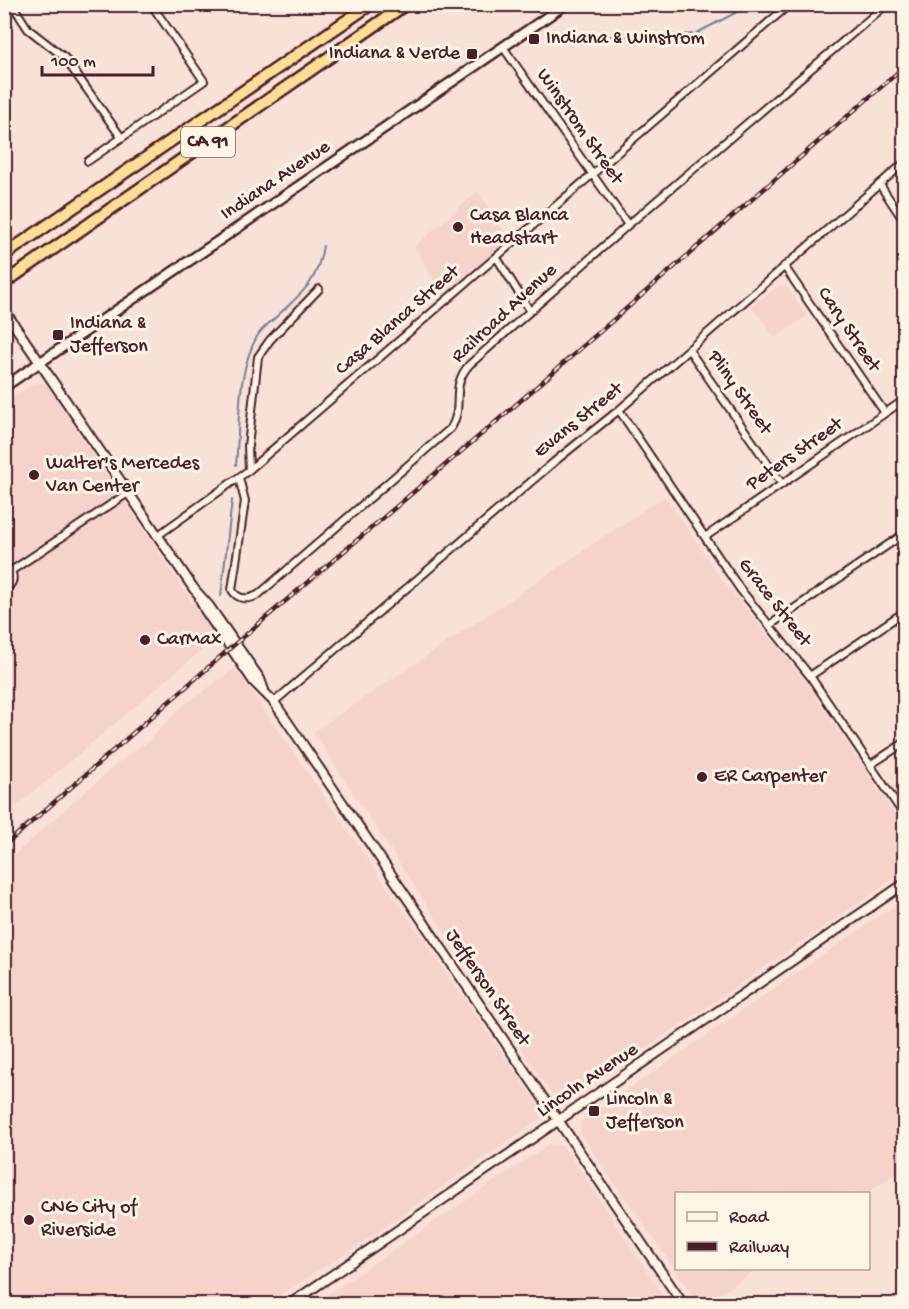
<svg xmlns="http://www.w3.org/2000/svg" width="909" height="1309" viewBox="0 0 909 1309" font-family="'Gochi Hand',sans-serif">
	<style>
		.built { fill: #f5d3cb }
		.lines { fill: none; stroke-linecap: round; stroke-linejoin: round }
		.stream { stroke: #7581a0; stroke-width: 2 }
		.minor-casing { stroke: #4a1f2b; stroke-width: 10 }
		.tertiary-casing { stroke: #4a1f2b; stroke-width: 12 }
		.secondary-casing { stroke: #4a1f2b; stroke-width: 13 }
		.motorway-casing { stroke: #4a1f2b; stroke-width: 15 }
		.minor { stroke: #fcf5e5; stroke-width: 6 }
		.tertiary { stroke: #fcf5e5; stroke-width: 8 }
		.secondary { stroke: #fcf5e5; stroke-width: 8 }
		.motorway { stroke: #ffdd96; stroke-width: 10 }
		.rail-casing { stroke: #4a1f2b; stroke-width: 4.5 }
		.rail { stroke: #fcf5e5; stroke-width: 2; stroke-dasharray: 7; stroke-linecap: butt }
		.poi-dot { fill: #4a1f2b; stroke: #fcf5e5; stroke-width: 2 }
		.labels { text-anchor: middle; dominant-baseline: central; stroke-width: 6; stroke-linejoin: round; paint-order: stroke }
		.shield { fill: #fcf5e5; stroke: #7f5f63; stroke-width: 1.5 }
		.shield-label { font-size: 18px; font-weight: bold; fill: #4a1f2b }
		.poi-label { font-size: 20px; fill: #4a1f2b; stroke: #fcf5e5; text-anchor: start }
		.street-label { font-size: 20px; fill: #4a1f2b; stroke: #fcf5e5 }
	</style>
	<rect width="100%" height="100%" fill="#f8e1d6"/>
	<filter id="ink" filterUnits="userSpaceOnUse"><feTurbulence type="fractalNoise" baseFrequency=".0167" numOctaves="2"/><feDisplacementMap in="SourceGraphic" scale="12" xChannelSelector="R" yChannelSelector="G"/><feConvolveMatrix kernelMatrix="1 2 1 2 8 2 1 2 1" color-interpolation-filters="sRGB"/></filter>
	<g filter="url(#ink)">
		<!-- built -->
		<path class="built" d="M478,191L509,239L443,295L414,247Z
			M780,285L787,287L807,316L775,338L751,306Z
			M34,383H46L216,638L5,816V403Z
			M665,496L720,577L803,678L904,828V872L560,1107L313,732Z
			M235,668L545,1115L363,1242L266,1304H5V863L113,767L143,744V747L178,710Z
			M904,899V1168L867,1193L676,1194V1268L757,1269L705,1304H699L580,1133L581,1122Z
			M549,1144L563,1146L669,1304H314Z"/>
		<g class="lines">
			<!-- stream -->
			<path class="stream" d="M580,43L602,36H667L695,34L735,13L745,4
				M236,465C240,424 236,371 258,335C262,328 271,322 277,316C304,291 317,283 323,246
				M221,596L232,500"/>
			<!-- minor casing -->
			<g class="minor-casing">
				<path id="minor" d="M12,4L28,29L64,57L121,137
					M503,47L628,225
					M88,161L204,81L151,4
					M880,185L904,221
					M497,258L530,311
					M784,266L885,413
					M689,350L782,484
					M619,410L740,589L810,676L904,815
					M249,470L248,446L258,357L270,340L319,289
					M239,478L245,501L232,590C238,600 248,600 258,595L451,428C465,405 449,388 469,365L628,225L887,4
					M157,536L249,470L790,4
					M705,537L904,400
					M4,567L11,571C15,579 12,586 4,589
					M11,571L128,493
					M770,625L904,534
					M810,676L904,612
					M274,702L554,462L619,410L904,163
					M870,765L904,743"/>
			</g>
			<!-- tertiary casing -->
			<g class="tertiary-casing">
				<path id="tertiary" d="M901,4L904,10
					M4,310L194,589L209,606L260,679L264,690
					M200,599L205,610L254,682L274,702L683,1304
					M290,1304L904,884"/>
			</g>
			<!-- secondary casing -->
			<g class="secondary-casing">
				<path id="secondary" d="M4,387L566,4"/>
			</g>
			<!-- motorway casing -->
			<g class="motorway-casing">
				<path id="motorway" d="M4,255L371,4
					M4,283L406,4"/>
			</g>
			<!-- minor -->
			<use href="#minor" class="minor"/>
			<!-- tertiary -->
			<use href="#tertiary" class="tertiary"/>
			<!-- secondary -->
			<use href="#secondary" class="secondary"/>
			<!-- motorway -->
			<use href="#motorway" class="motorway"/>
			<!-- rail casing -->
			<g class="rail-casing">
				<path id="rail" d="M4,846L235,644L511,409L904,67"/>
			</g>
			<!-- rail -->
			<use href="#rail" class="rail"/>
		</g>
	</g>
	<!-- markers -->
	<g class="poi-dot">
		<rect x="528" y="33" width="12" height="12" rx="3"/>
		<rect x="466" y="48" width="12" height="12" rx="3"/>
		<circle cx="458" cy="227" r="6"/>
		<rect x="52" y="329" width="12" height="12" rx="3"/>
		<circle cx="34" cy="475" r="6"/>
		<circle cx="145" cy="640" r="6"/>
		<circle cx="702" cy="777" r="6"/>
		<rect x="588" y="1105" width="12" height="12" rx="3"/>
		<circle cx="29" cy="1220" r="6"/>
	</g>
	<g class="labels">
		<!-- shield labels -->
		<rect class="shield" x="181" y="127" width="54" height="30" rx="4.5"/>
		<g class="shield-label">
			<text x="208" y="142">CA 91</text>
		</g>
		<!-- poi labels -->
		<g class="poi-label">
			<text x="546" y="39">Indiana &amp; Winstrom</text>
			<text x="460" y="54" text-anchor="end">Indiana &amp; Verde</text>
			<text x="470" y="216">Casa Blanca<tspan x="470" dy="23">Headstart</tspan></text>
			<text x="70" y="324">Indiana &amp;<tspan x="70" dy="23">Jefferson</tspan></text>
			<text x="46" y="464">Walter's Mercedes<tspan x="46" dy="23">Van Center</tspan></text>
			<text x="157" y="640">CarMax</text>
			<text x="714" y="777">ER Carpenter</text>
			<text x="606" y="1100">Lincoln &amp;<tspan x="606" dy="23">Jefferson</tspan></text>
			<text x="41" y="1208">CNG City of<tspan x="41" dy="23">Riverside</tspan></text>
		</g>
		<!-- street labels -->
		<g class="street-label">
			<text transform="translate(579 127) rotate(55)">Winstrom Street</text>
			<text transform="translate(276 181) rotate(-34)">Indiana Avenue</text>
			<text transform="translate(505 314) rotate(-43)">Railroad Avenue</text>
			<text transform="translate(398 321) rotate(-41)">Casa Blanca Street</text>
			<text transform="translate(848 330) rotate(56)">Cary Street</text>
			<text transform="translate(739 393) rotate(55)">Pliny Street</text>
			<text transform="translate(579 421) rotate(-39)">Evans Street</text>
			<text transform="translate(795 455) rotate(-35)">Peters Street</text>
			<text transform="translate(774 603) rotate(52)">Grace Street</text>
			<text transform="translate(487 988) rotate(56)">Jefferson Street</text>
			<text transform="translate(588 1081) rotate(-34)">Lincoln Avenue</text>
		</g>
	</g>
	<!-- margin -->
	<rect width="909" height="1309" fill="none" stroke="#fcf5e5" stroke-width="24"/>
	<rect x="12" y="12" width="885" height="1285" fill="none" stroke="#4a1f2b" stroke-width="2" filter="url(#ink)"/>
	<!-- legend -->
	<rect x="675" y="1192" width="195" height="78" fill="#fcf5e5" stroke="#b59f9b" stroke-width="1.5"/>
	<rect x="687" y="1212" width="30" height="9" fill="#fcf5e5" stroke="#b59f9b" stroke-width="1.5"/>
	<text x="729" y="1222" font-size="18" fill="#4a1f2b">Road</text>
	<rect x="687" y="1242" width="30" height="9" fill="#4a1f2b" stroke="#b59f9b" stroke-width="1.5"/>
	<text x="729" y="1252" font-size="18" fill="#4a1f2b">Railway</text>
	<!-- scale -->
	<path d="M42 66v9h111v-9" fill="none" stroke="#4a1f2b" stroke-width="3"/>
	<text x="51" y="66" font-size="18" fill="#4a1f2b" stroke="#fcf5e5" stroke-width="4.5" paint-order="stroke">100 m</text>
</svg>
